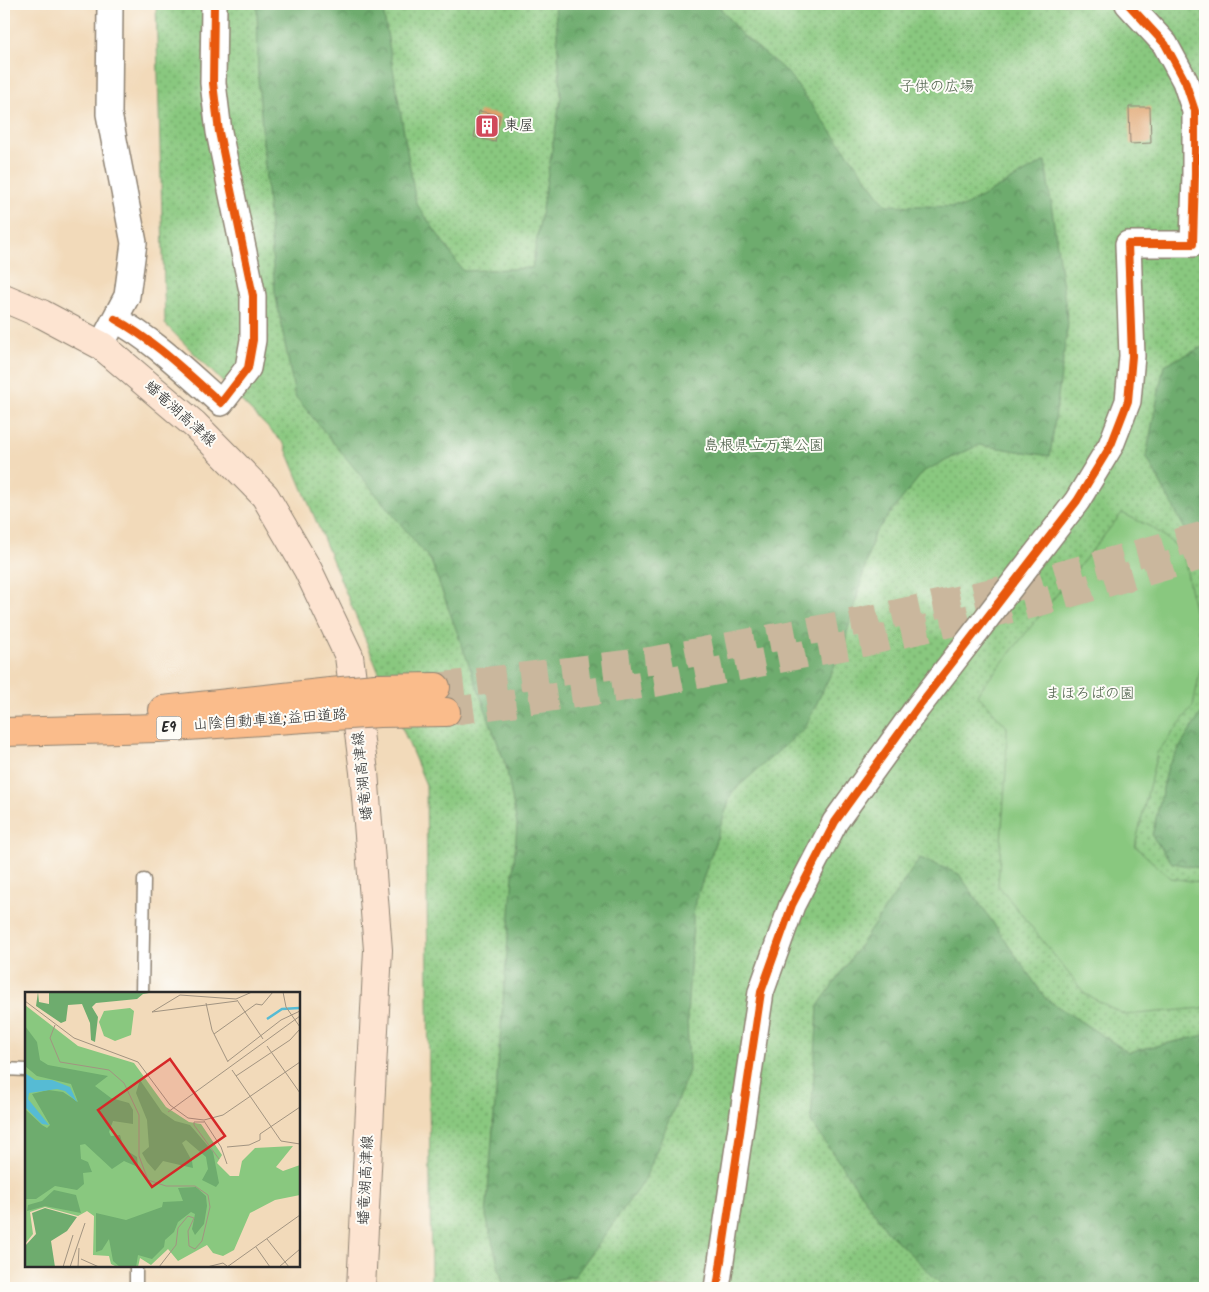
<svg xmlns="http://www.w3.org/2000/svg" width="1209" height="1292" viewBox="0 0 1209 1292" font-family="Kalam,'Klee One',sans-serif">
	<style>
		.grass { fill: url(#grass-dots); stroke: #5a7a55 }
		.forest { fill: url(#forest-crowns); stroke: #4c6c4c }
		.garden { fill: #89c87f; stroke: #5a7a55 }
		.building { fill: #dea069 }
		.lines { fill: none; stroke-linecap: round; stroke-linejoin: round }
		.highway-tunnel { stroke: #cab79d; stroke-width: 28; stroke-dasharray: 28 14; stroke-linecap: butt }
		.lane-casing { stroke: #8e8272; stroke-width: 15 }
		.street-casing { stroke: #8e8272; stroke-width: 28 }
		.secondary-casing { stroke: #8e8272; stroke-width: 30 }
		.highway-casing { stroke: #8e8272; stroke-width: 30 }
		.lane { stroke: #fff; stroke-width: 12 }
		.street { stroke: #fff; stroke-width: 25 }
		.secondary { stroke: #fde4d1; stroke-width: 28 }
		.highway { stroke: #fabc8b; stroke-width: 28 }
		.highway-bridge-casing { stroke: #8e8272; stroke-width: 30; stroke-linecap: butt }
		.highway-bridge { stroke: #fabc8b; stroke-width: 28 }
		.cycleway-casing { stroke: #fdfcf7; stroke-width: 11 }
		.cycleway { stroke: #e8590c; stroke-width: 8 }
		.labels { text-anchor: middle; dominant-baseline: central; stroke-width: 4; stroke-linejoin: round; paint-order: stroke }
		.shield { fill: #fdfcf7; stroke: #6a6a68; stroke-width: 1 }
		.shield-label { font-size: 14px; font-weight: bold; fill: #2b2b2b }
		.park-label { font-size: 15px; fill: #475a44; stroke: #fdfcf7 }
		.poi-label { font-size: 15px; fill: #2b2b2b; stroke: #fdfcf7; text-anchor: start }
		.street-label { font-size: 15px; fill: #2b2b2b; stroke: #fdfcf7 }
		.inset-river { fill: none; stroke: #56bbd4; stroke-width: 2.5 }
		.inset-road { fill: none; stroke: #a29481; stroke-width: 1 }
		.view { fill: #d62828; fill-opacity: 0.15; stroke: #d62828; stroke-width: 2.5 }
		.inset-edge { fill: none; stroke: #2b2b2b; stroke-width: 2.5 }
	</style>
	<defs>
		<pattern id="grass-dots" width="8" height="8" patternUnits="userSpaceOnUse" patternTransform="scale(1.25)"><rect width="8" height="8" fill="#89c87f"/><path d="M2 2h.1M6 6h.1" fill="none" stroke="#70a368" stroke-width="1.8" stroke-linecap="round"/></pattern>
		<pattern id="forest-crowns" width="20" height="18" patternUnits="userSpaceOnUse" patternTransform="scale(1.25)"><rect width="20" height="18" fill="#6eac6e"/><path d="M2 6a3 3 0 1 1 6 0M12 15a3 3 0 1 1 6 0" fill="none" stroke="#5b8c5b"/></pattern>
	</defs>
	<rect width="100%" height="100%" fill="#fdfcf7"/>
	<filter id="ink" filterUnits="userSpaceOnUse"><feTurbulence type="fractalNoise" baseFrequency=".02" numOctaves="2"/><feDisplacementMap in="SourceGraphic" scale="10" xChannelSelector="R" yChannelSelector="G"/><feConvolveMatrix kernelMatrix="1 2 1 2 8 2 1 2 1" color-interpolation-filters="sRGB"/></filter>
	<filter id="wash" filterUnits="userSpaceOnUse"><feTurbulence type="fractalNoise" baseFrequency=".0096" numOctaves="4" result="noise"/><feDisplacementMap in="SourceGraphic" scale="20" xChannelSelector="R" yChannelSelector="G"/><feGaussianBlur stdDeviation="1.12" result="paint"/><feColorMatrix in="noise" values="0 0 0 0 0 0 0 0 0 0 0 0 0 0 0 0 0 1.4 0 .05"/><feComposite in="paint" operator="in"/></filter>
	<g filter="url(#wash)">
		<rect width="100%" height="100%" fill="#f2daba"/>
		<!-- grass -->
		<path class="grass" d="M156,4H1205V1288H431L426,785L284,444L165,324Z"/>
		<!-- forest -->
		<path class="forest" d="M257,4H382L416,203L463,271L532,268L561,96L555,4H717L740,33L787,72L886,205L963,207L1045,161L1068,323L1050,456L979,445L924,471L874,534L843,648L805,728L732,792L694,906L687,1016L689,1071L645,1179L575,1276L521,1288H504L486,1216L517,825L506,766L431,561L295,396L275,292L258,78Z
			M1205,346V345V577L1203,563L1146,456L1164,365Z
			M1205,705V869L1172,863L1152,836L1168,766L1204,709Z
			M920,858L959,874L1046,999L1128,1052L1205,1035V1288H945L887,1231L811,1122L818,1006Z"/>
		<!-- garden -->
		<path class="garden" d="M1122,513L1153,528L1183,551L1203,657L1193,706L1157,753L1135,846L1170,878L1205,883V1005L1203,1008L1125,1015L1085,994L998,885L1006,771L1007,727L977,694Z"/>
		<g id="blocks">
			<!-- building -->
			<path class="building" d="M1129,107H1150L1151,143L1130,144Z
				M479,111L500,115L495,142L474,137Z"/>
		</g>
	</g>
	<g filter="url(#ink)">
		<use href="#blocks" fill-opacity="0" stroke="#8e8272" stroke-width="1"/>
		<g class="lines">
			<!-- highway-tunnel -->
			<path class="highway-tunnel" d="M436,687L650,661L862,621L1029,584L1205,535
				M446,712L655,683L862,643L1033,604L1205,555"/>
			<!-- lane casing -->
			<g class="lane-casing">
				<path id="lane" d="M142,993L144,880
					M4,1069L26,1070
					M136,1288V1266"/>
			</g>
			<!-- street casing -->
			<g class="street-casing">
				<path id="street" d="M115,319C155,341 187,373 221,403L248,368L253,340V296L219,132L213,83L214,4
					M107,334L127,296L134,243L109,114L110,4
					M717,1288L761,992L792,905L835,822L918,707L1077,501L1111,445L1128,401L1132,356L1128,244H1193L1195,174V111L1185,81L1165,44L1128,4"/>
			</g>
			<!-- secondary casing -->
			<g class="secondary-casing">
				<path id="secondary" d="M4,298L42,314L102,346L195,425L265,496L308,570L349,656L364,772L378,950L361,1288"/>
			</g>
			<!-- highway casing -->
			<g class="highway-casing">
				<path id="highway" d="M376,688L436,687
					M163,710L330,692
					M379,713L446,712
					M4,732L158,728L334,716"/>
			</g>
			<!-- lane -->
			<use href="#lane" class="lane"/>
			<!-- street -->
			<use href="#street" class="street"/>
			<!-- secondary -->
			<use href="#secondary" class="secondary"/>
			<!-- highway -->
			<use href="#highway" class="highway"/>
			<!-- highway-bridge casing -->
			<g class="highway-bridge-casing">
				<path id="highway-bridge" d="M330,692L376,688
					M334,716L379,713"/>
			</g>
			<!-- highway-bridge -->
			<use href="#highway-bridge" class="highway-bridge"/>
			<!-- cycleway casing -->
			<g class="cycleway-casing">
				<path id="cycleway" d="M115,319C155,341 187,373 221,403L248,368L253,340V296L219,132L213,83L214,4
					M717,1288L761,992L792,905L835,822L918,707L1077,501L1111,445L1128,401L1132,356L1128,244H1193L1195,174V111L1185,81L1165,44L1128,4"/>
			</g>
			<!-- cycleway -->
			<use href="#cycleway" class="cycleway"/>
		</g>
	</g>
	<!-- icons -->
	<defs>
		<g id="building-square" transform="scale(1.25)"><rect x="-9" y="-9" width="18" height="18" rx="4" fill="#d1495b" stroke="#fdfcf7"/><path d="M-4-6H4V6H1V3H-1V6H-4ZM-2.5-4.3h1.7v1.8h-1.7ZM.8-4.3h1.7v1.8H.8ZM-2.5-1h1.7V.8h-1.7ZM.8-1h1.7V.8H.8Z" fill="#fff"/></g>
	</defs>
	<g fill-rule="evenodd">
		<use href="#building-square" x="487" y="126"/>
	</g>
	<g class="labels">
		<!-- shield labels -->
		<rect class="shield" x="156.5" y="716.5" width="25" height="23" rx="4"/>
		<g class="shield-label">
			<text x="169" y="728">E9</text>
		</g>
		<!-- park labels -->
		<g class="park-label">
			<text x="937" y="87">子供の広場</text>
			<text x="764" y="446">島根県立万葉公園</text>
			<text x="1090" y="694">まほろばの園</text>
		</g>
		<!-- poi labels -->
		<g class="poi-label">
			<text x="504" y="126">東屋</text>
		</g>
		<!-- street labels -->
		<g class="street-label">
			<text transform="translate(180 414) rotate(42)">蟠竜湖高津線</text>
			<text transform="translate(270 720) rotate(-4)">山陰自動車道;益田道路</text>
			<text transform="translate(363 776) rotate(-96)">蟠竜湖高津線</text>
			<text transform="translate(366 1180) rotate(-87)">蟠竜湖高津線</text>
		</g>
	</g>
	<!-- overview -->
	<g transform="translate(25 992)">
		<rect width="275" height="275" fill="#f2daba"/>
		<path d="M0,13L53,54L109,71L141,115L164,130L176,132L197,163L192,171L205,184H214L217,169L230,156L268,154L251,175L258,179L275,173V203L250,208L225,221L209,258L198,264L188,261L182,253L153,269L143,257L126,273L115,266L113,275H92L86,272L84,264L68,263L69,224L62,219L53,224L20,215L5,220L8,242L0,252Z" fill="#89c87f"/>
		<path d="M13,0L14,10L24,12V0H130L118,2L112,7L71,11L67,15L73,25L70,50L66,48L65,31L57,12L43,13L41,29L36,31L11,14ZM0,34L12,50L15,68L23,73L83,84L70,94L86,106L104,111L108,118V132L88,129L84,140L86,144L95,143L99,157L112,165L113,175L99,169L87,177L60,152L55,153L56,167L63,170L67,180L58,181L59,192L52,198L30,194L11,207H0V117L17,133L22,136L25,133L7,102L23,98L38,100L53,110L46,92L12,84L0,74ZM115,88L137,120L150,129L165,133L188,160L194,191L191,195L177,188L183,177L181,165L161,148L157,151L167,169L168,176L138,169L130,179L122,170L117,161L124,155L122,128L111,101ZM171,195L181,204L182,214L179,232L170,243L167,237L170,222L166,220L153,230L149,240L140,248L139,255L127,267L113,263L111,275H95L88,269L84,247L77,258L71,260V221L101,228L137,215L138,210L158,209L153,196ZM29,198L51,203L56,221L20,214L2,219L3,213L17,209ZM20,216L52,225L42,239L26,249L30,275H0V254L11,242L7,221Z" fill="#6eac6e"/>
		<path d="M105,16L109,19L106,43L90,49L79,44L74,30L79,19ZM89,131L103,133L112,144L111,161H106L100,156L96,141L87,142L85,135Z" fill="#89c87f"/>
		<path d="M0,81L10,88H27L45,95L52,110L40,99L32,97L4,101L3,107L24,133L17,132L0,115Z" fill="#56bbd4"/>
		<path class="inset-river" d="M242,27L257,17L274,16"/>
		<path class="inset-road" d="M258,0L261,15L275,35M212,8L238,47M0,9L49,46L113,70L145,113L163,126L179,128L198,123L275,70M181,11L187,38L203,70M127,20L155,3L211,7L227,0M127,20L212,9M30,33L25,46L35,70L84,78L99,91L114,123V164L123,188L141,194H170L183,203L185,215L177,249L170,257L164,254L163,239L169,226L163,224L153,236L151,253L134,275M189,42L231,12L237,13L248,0M242,54L275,101M203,69L256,28L275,19M207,78L256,149L275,152M211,84L265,48L275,37M143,120L275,24M179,129L196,155L202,172M179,130H169V133L194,167M202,155L224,153L235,148V142L275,115M242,247L264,275M231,255L245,275M56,267L74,275M38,275L48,243M45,275L60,231M53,275L54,256M182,275L198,271L202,274M202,275L275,223M254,275L275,257"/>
		<path class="view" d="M145,67L200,144L127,195L73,118Z"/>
		<rect width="275" height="275" class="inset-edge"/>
	</g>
	<!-- margin -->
	<rect width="1209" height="1292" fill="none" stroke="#fdfcf7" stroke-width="20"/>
</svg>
